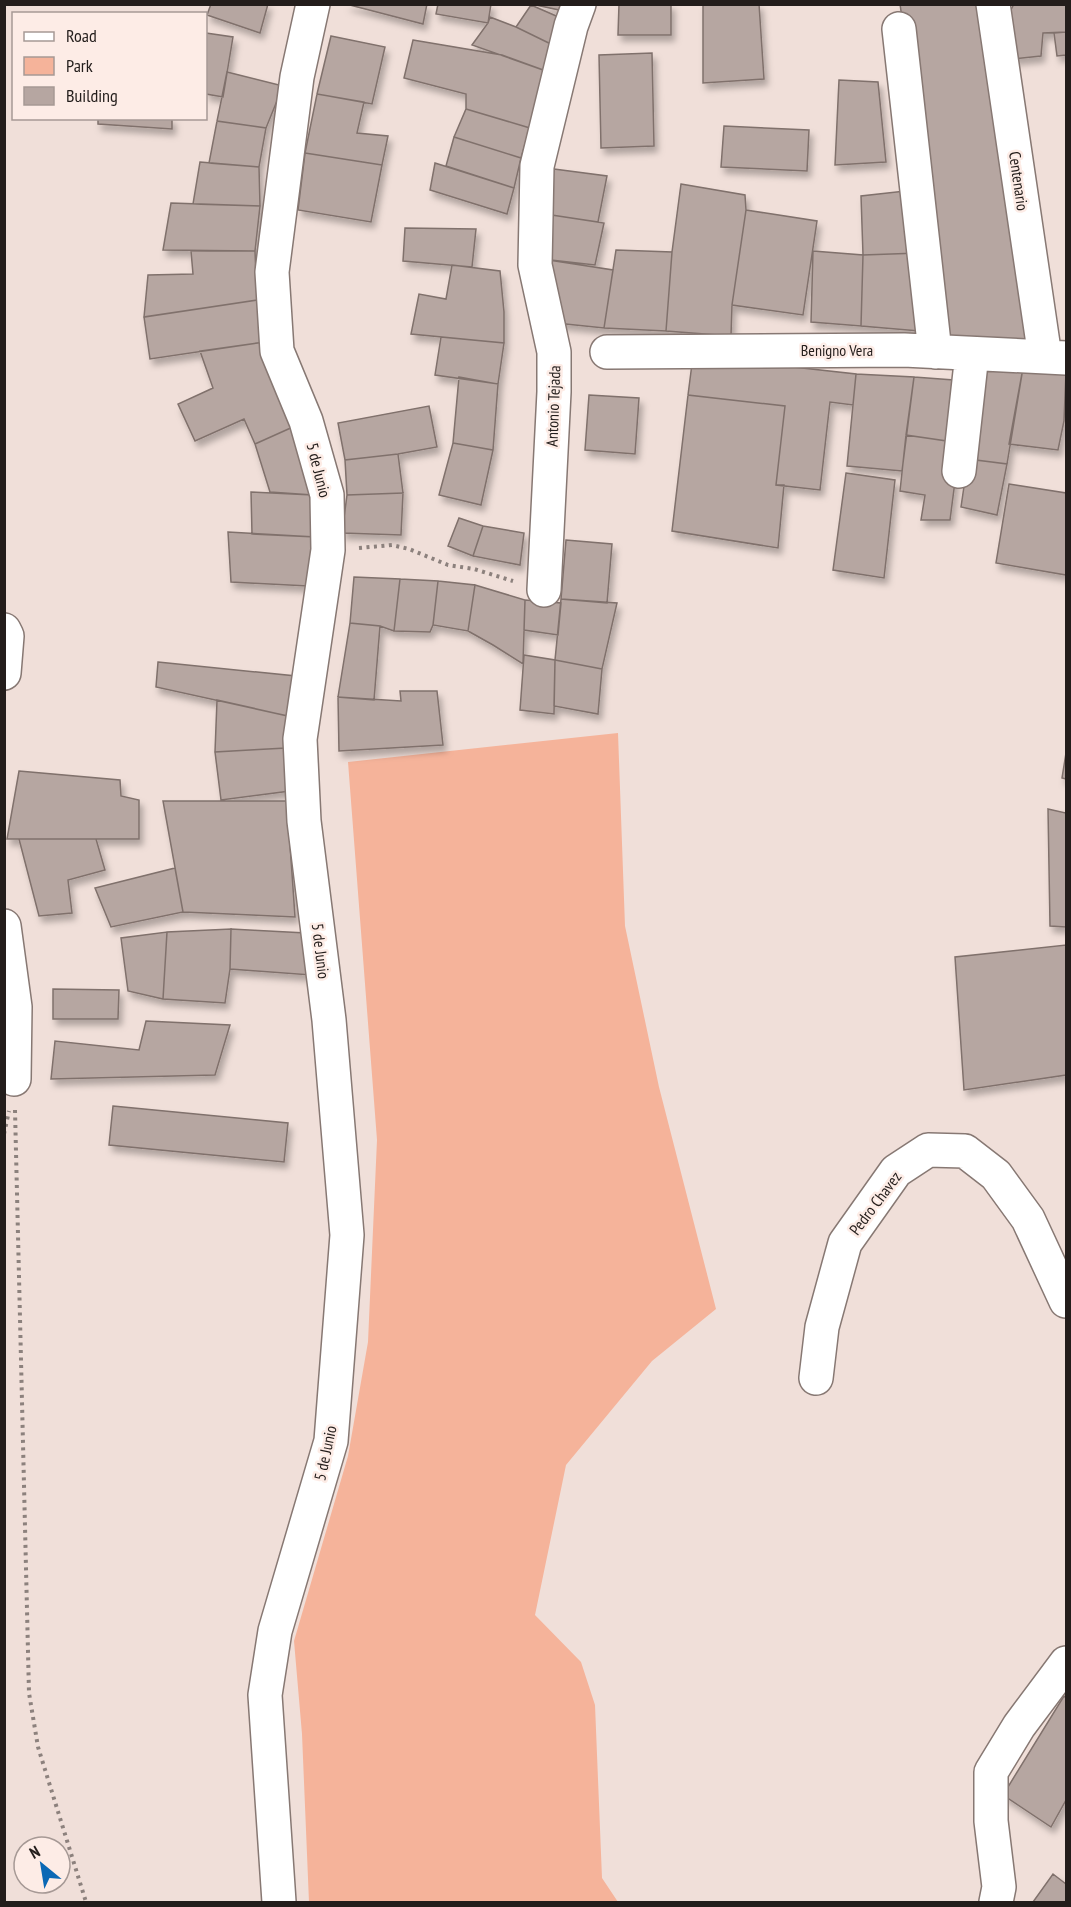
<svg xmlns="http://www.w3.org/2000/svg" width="1071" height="1907" viewBox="0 0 1071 1907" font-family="'PT Sans Narrow',sans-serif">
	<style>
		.green { fill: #f5b39a }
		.building { fill: #b6a6a1; stroke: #80716c; stroke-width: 1.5; filter: url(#shadow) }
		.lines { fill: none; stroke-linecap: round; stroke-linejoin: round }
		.minor-casing { stroke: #877873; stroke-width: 36 }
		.tertiary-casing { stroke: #877873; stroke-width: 36 }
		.path { stroke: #8c817d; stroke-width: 4; stroke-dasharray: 3 4.5; stroke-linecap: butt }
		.minor { stroke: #fff; stroke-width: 33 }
		.tertiary { stroke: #fff; stroke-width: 33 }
		.labels { text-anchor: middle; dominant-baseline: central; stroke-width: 5; stroke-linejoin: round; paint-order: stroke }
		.street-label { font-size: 16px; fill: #231d1b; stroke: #fdece6 }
	</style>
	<defs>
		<filter id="shadow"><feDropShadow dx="3.5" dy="6" stdDeviation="3" flood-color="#0004"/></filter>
	</defs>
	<rect width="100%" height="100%" fill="#f0dfd9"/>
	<!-- green -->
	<path class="green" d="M618,733L625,926L659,1087L716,1309L652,1361L566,1465L535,1615L581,1662L595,1705L602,1878L618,1902H309L302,1734L294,1641L348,1456L368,1342L377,1140L348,762Z"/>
	<!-- building -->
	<path class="building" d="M211,4H268L260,33L207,15Z
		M346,4H427L423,24Z
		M438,4H491L488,23L436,14Z
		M531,4H566L564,11Z
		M619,4H671V35H618Z
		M703,4H759L764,79L703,83Z
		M900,4H983L1027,344L948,341Z
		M1014,4H1066V32L1043,33L1041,56L1013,59L1006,19Z
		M531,5L570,22L559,48L516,27Z
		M490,17L516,27L559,48L546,71L472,45L488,23Z
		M1066,32V55L1057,56L1054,33Z
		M206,33L233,37L223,97L206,94Z
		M331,36L385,47L372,104L317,94Z
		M413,40L502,55L546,71L530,128L466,109V94L404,78Z
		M652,53L654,146L601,148L599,55Z
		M227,72L283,86L266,128L217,121Z
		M839,80L878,82L886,162L835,165Z
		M317,94L364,102L357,133L388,136L382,165L305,153Z
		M466,109L530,128L521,158L454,137Z
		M98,118H172V129L98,124Z
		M217,121L266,128L259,167L209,163Z
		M724,126L809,130L807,171L721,167Z
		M454,137L521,158L514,188L446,166Z
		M305,153L382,165L371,222L298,210Z
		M200,162L259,167L260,206L193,204Z
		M435,163L514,188L507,214L430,190Z
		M554,169L607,176L598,222L545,214Z
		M681,184L745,195L746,210L732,305L731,336L666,331L672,252Z
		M914,190L919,253L863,255L861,196Z
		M171,203L260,206L255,251L163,250Z
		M746,210L817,221L803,315L732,305Z
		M545,214L604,223L595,265L542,259Z
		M405,228L476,229L472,267L403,261Z
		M616,250L672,252L666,331L604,328Z
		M191,251H255L257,300L144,317L148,275L193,274Z
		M813,251L863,255L861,326L811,322Z
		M919,253L931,332L861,326L863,255Z
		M542,259L613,270L604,328L556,323Z
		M452,265L500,271L504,312V343L411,334L419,294L446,299Z
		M257,300L264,342L150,359L144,317Z
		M441,337L504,343L498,384L435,375Z
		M264,342L304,422L255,444L244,419L195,441L178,404L213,388L200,351Z
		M693,356L856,374L853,405L830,402L820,490L776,485L785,406L688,395Z
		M981,364L1023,368L1007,464L968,459Z
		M1023,368L1066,372L1064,421L1058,450L1009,444Z
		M856,374L914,377L902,471L847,466Z
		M459,377L498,384L493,450L453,443Z
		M914,377L967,381L960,443L906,435Z
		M589,395L639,398L635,454L585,450Z
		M688,395L785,406L776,485H784L778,548L672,531Z
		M429,406L437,447L398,454L345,460L338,423Z
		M304,422L313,495L270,492L255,444Z
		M906,435L960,443L950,520H921L925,495L900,491Z
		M453,443L493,450L481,505L439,495Z
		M398,454L403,493L347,495L345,460Z
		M968,459L1007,464L997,515L961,507Z
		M846,473L895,480L884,578L833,570Z
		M1009,484L1066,493V575L996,563Z
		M251,492L313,495L315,537L252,534Z
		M403,493L401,535L342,533L347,495Z
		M459,518L483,526L473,556L448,546Z
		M483,526L524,533L520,565L473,556Z
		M228,532L315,537L308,586L231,582Z
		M566,540L612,544L607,603L561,599Z
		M354,577L400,579L394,631L380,626L350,623Z
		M400,579L438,581L433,625L430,632L394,631Z
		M438,581L475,585L468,631L433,625Z
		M475,585L525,600L523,664L493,645L468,631Z
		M561,599L617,603L602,669L555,660Z
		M525,600L561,603L558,635L524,630Z
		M350,623L380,626L374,700L338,697Z
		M524,655L555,660L554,714L520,710Z
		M555,660L602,669L598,714L554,706Z
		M158,662L296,676L288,716L156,687Z
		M400,691H437L443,745L339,751L338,697L401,701Z
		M217,700L288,716L286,748L215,752Z
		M286,748L290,791L221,800L215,752Z
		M1066,753V779L1062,778Z
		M19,771L120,780L121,796L139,800V839H7Z
		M163,801H287L295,917L183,912Z
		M1048,809L1066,813V927L1050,926Z
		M19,839H96L105,870L68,880L72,913L39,916Z
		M175,868L183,912L111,927L95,888Z
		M231,929L230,969L225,1003L163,999L167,932Z
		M231,929L306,933L311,975L230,969Z
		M167,932L163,999L128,991L121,938Z
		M1066,945V1075L964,1090L955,957Z
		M53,989L119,990L118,1019H53Z
		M146,1021L230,1025L215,1075L51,1079L55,1041L139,1050Z
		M113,1106L288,1123L284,1162L109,1145Z
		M1064,1696L1066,1698V1800L1051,1827L1003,1795Z
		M1053,1874L1066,1884V1902H1033Z"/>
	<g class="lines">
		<!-- minor casing -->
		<g class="minor-casing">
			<path id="minor" d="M993,4L1045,357
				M899,29L935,352
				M607,352L904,350L1066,358
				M959,471L972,354
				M544,590L554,392V352L535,265L537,166L571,26L579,4
				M4,630L7,636L4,673
				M4,926L15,1007L14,1079
				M816,1378L822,1327L845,1243L896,1171L928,1150L965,1151L996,1175L1028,1219L1066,1301
				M996,1902L999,1887L991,1821V1772L1019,1726L1066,1663"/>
		</g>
		<!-- tertiary casing -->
		<g class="tertiary-casing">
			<path id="tertiary" d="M279,1902L265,1695L275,1631L331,1441L347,1235L329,1020L304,821L300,739L328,550L327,495L306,421L277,351L272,272L297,77L313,4"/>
		</g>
		<!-- path -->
		<path class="path" d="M359,548L392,545L409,549L448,565L474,569L513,581
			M15,1110L29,1693L38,1747L86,1902
			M4,1134L9,1111"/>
		<!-- minor -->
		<use href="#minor" class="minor"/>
		<!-- tertiary -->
		<use href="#tertiary" class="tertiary"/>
	</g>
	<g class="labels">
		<!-- street labels -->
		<g class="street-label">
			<text transform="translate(1019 181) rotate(82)">Centenario</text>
			<text x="837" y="350">Benigno Vera</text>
			<text transform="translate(553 406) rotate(-88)">Antonio Tejada</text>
			<text transform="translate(319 470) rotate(76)">5 de Junio</text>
			<text transform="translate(321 951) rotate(83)">5 de Junio</text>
			<text transform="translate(875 1203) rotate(-53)">Pedro Chavez</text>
			<text transform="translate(325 1453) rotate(-78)">5 de Junio</text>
		</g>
	</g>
	<!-- border -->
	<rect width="1071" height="1907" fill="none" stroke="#231d1b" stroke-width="12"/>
	<!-- legend -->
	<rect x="12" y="12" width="195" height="108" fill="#fdece6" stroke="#a69995" stroke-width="1.5"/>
	<rect x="24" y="32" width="30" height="9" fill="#ffffff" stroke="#a69995" stroke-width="1.5"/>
	<text x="66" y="42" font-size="18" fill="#231d1b">Road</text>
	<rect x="24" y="57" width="30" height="18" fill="#f5b39a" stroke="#a69995" stroke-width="1.5"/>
	<text x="66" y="72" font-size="18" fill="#231d1b">Park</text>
	<rect x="24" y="87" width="30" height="18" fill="#b6a6a1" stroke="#a69995" stroke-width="1.5"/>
	<text x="66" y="102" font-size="18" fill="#231d1b">Building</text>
	<!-- north arrow -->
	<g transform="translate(42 1865) rotate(330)"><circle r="28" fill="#fdece6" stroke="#a69995" stroke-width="1.5"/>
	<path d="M0-4.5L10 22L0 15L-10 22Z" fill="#0b68b5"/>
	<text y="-9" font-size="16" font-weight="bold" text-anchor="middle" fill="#231d1b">N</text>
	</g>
</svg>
